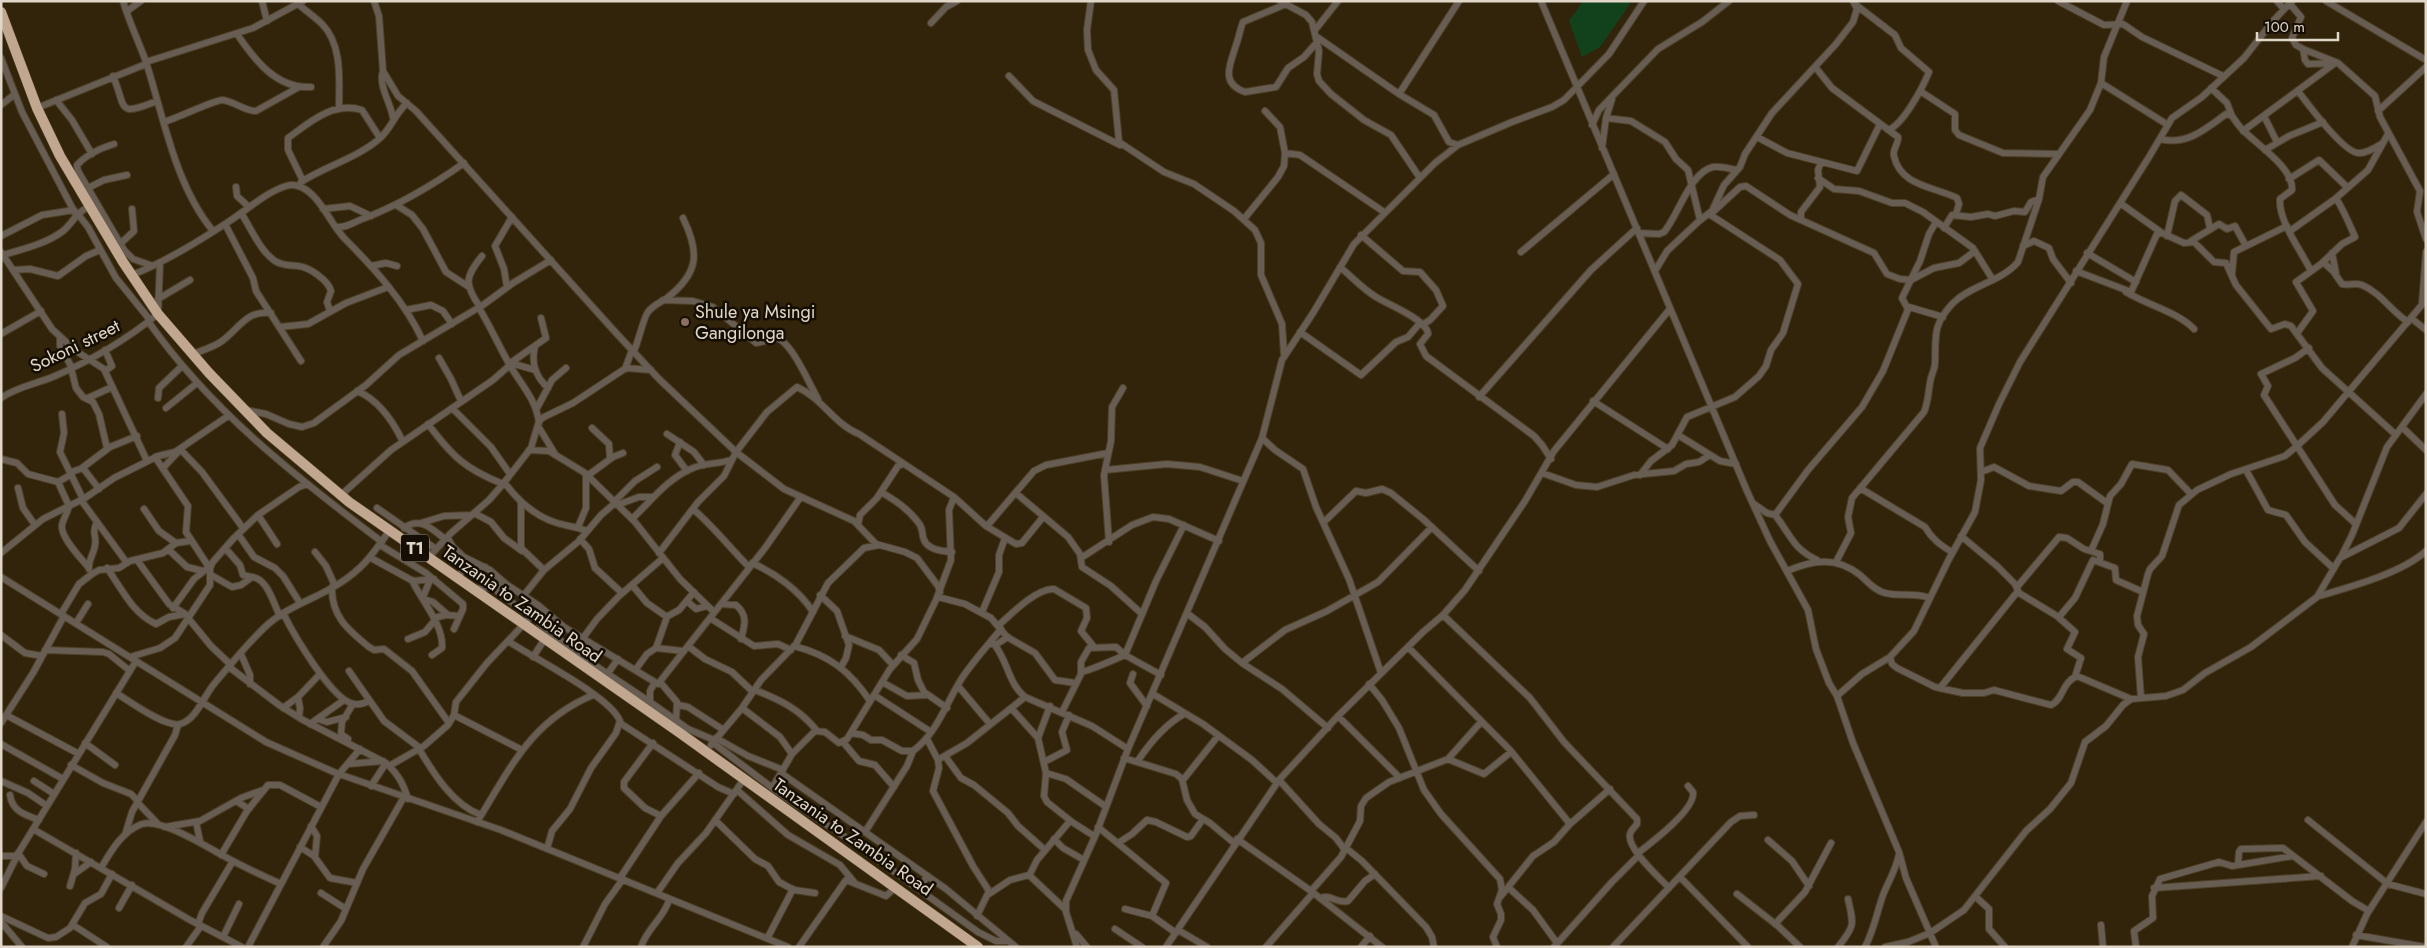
<svg xmlns="http://www.w3.org/2000/svg" width="2427" height="948" viewBox="0 0 2427 948" font-family="Jost,sans-serif">
	<style>
		.green { fill: #11421c }
		.lines { fill: none; stroke-linecap: round; stroke-linejoin: round }
		.minor-casing { stroke: #4e4128; stroke-width: 8 }
		.highway-casing { stroke: #4e4128; stroke-width: 11 }
		.minor { stroke: #675d53; stroke-width: 6 }
		.highway { stroke: #c1a78f; stroke-width: 10 }
		.education-dot { fill: #8d6e63; stroke: #150e05; stroke-width: 2 }
		.labels { text-anchor: middle; dominant-baseline: central; stroke-width: 5; stroke-linejoin: round; paint-order: stroke }
		.shield { fill: #150e05; stroke: #a39b8e; stroke-width: 1 }
		.shield-label { font-size: 16px; font-weight: bold; fill: #e0d7c8 }
		.poi-label { font-size: 18px; fill: #e0d7c8; stroke: #150e05; text-anchor: start }
		.street-label { font-size: 18px; fill: #e0d7c8; stroke: #150e05 }
	</style>
	<rect width="100%" height="100%" fill="#32240a"/>
	<!-- green -->
	<path class="green" d="M1583,1H1632L1600,47L1582,57L1569,21Z"/>
	<g class="lines">
		<!-- minor casing -->
		<g class="minor-casing">
			<path id="minor" d="M123,1C129,22 139,42 146,62C164,118 175,185 213,231
				M262,1L267,21
				M374,1L379,16L383,71L398,96L416,111L617,334L659,379L736,452L784,489L854,521L876,544L905,552L917,558L938,586L940,592
				M1091,1L1087,30L1088,50L1096,70L1114,90L1119,142L1164,172L1194,184L1234,211L1255,230L1261,243V275L1282,324L1284,354
				M1280,1L1306,15L1312,22L1319,51L1317,74L1319,81L1331,94L1364,120L1391,135L1420,178
				M1541,1L1747,491L1770,541L1808,610L1816,649L1829,683L1837,696L1853,743L1899,852L1906,878L1936,947
				M2058,1L2104,25L2123,24L2142,37L2223,76
				M2277,1L2284,9
				M2326,1L2426,60
				M298,4C306,11 315,17 322,24C343,45 339,82 339,108
				M1286,4L1243,22C1240,29 1239,38 1236,45C1231,63 1219,83 1245,92L1276,87L1288,68L1304,57L1318,41
				M2290,4L2301,17L2292,38L2296,45L2303,49L2338,63L2375,96L2380,117L2420,191L2417,212L2426,239
				M1856,5L1895,35L1901,48L1929,72C1923,87 1903,125 1888,130
				M127,11L141,1
				M931,23L946,7L957,1
				M1315,30L1338,1
				M237,34C254,59 276,89 311,87
				M1317,37L1399,94L1434,115L1449,142L1458,145
				M2303,49L2305,60L2308,64L2334,63
				M1,58L22,112L76,215
				M146,62L253,28L303,1
				M1816,68L1832,88L1898,137C1899,144 1892,149 1894,156C1900,186 1935,187 1957,198L1959,204L1956,214
				M383,71C378,86 391,103 393,118
				M113,76C127,109 116,117 157,101
				M1009,76L1033,101L1120,145
				M2101,83L2168,125
				M2211,88L2227,103L2232,116
				M1920,91L1955,114V130L1959,135L2003,153L2058,154
				M2298,91C2307,103 2343,152 2358,153C2366,154 2376,147 2383,143
				M1399,94L1459,1
				M56,100L72,120L92,154
				M1,105L15,94
				M37,108L146,64
				M2378,111L2426,67
				M2264,116L2277,142
				M1606,118L1631,121L1665,142L1676,159L1688,170L1700,220
				M164,122C177,118 215,100 222,100C234,101 244,111 256,111L299,87
				M1592,125L1599,110L1658,49L1702,22L1729,1
				M2243,131L2335,63
				M1757,137L1787,153L1857,171L1880,124
				M2160,139C2186,146 2206,129 2226,114L2232,116C2235,120 2238,125 2241,128C2255,144 2294,167 2292,190L2280,199C2278,221 2302,252 2311,271
				M114,144C101,148 86,155 77,165L78,171L124,250L133,259L153,266
				M1602,148L1606,118L1612,99
				M2265,150L2289,136L2323,122
				M1285,153L1300,155L1384,212
				M1818,178L1834,189L1859,191L1892,203H1905L1923,212L1973,248L1993,280
				M2289,179L2319,160L2347,187
				M303,181L288,150V138C310,122 333,101 362,110L380,138
				M301,182C326,166 357,158 379,139C391,129 394,115 407,103
				M236,187L237,196L249,207
				M88,188L104,180L127,175
				M2120,203L2162,233
				M396,205L412,215L423,229L446,272L469,287
				M323,209L350,206L371,216
				M1714,211L1740,187L1746,186L1790,215L1874,253L1887,274L1900,279L1911,280L1934,268L1959,263L1975,251
				M77,213L88,227L116,278L150,320
				M241,213C251,228 260,251 275,261C283,266 289,265 298,266C309,267 328,280 331,291L327,302L330,311
				M1244,219L1278,177L1284,166L1285,153L1280,127L1265,111
				M1801,220V212L1820,187L1818,170L1821,162
				M225,224L253,278L256,291L301,361
				M336,227C348,228 355,221 365,218C401,204 433,185 464,163
				M1944,228L1952,215L1971,217L1988,214L1995,216L2014,211L2025,212L2031,202L2039,199
				M2290,231L2335,199L2368,170L2388,134
				M1639,233L1659,234L1664,232C1678,216 1690,172 1713,167C1720,166 1730,169 1737,170
				M1361,235L1403,271L1420,272L1436,290L1443,306L1430,320L1422,325
				M1,236L42,215L74,210
				M2167,236L2175,201L2181,195L2207,215L2210,228
				M2191,241L2219,224L2227,229L2235,226L2246,246
				M120,244L134,231L132,209
				M2023,246L2034,241L2049,248L2053,259L2071,283
				M1,252L52,329L76,351L104,369L147,461
				M1521,252L1614,174
				M2087,253L2136,282
				M2332,253L2336,273
				M3,255C23,249 46,244 63,231C73,223 76,212 89,207
				M2323,262L2333,271L2342,284C2349,286 2354,282 2362,285C2381,293 2391,311 2408,322
				M371,266L386,263L397,266
				M1340,267C1352,277 1363,289 1376,297C1387,304 1428,320 1428,334L1420,344L1426,356L1534,436L1542,445L1551,459
				M13,270L30,269L58,276L86,256L100,250
				M1655,271L1667,251L1699,221L1712,211L1724,185L1740,167L1745,154L1772,113L1836,44L1853,22L1857,9L1853,1
				M2076,271L2131,292L2157,234L2162,233L2184,243L2194,242L2214,262L2226,263L2236,285L2271,329L2285,324L2291,326L2322,368L2395,434
				M2232,274L2234,252L2287,226
				M132,275C165,262 196,243 225,224C245,212 264,193 286,186C292,184 296,185 301,187C321,196 330,224 345,239C375,269 405,302 423,341
				M507,287L504,269L495,246L512,217
				M2126,292C2147,305 2178,312 2194,329
				M158,299L190,280
				M663,300L693,301L713,307L756,343C763,343 768,338 775,338C791,339 810,386 818,399
				M2422,304L2426,252
				M480,307C464,284 465,277 482,256
				M479,308C490,326 498,344 508,362C520,384 536,398 539,423
				M1908,309L1902,298L1920,261L1929,234L1936,222
				M406,310L431,305L443,311L452,324
				M2411,318L2426,330
				M148,321C210,410 296,477 382,542
				M280,327L308,324L346,303L388,287
				M1300,332L1361,375L1396,342L1408,337L1420,323
				M2298,332L2313,311L2296,282L2321,264L2342,244L2355,237C2349,223 2344,211 2336,198
				M1,334L41,311
				M60,337V346L72,368
				M535,346C531,363 535,376 548,388
				M2309,348L2295,358L2261,374L2268,386L2264,395L2335,505L2356,524
				M105,350L112,366L105,371
				M634,351C638,343 644,316 648,312C652,306 661,302 667,298C699,273 700,253 683,218
				M193,354C203,350 214,347 222,341C240,328 246,310 271,313
				M439,358L451,379L461,401
				M511,363L535,370
				M509,364L546,338L541,318
				M71,368L76,388L83,397L93,402L99,414L107,448
				M625,369L632,350
				M357,391C379,400 393,421 403,442
				M1479,397L1591,270L1637,228
				M1,398C18,386 37,384 55,376C92,360 127,339 158,314L160,263
				M88,398L112,387
				M158,398L159,388L182,366
				M1593,401L1668,449
				M166,408L197,383
				M452,408L491,447L510,474
				M537,408L552,380L566,368
				M246,410L266,414L289,424L302,427L314,423L366,385L399,355L483,305L513,283L551,260
				M62,414L64,433L60,452L83,499
				M428,424C452,456 465,469 503,484
				M538,426L555,454
				M2402,427L2426,450
				M592,428L609,444L610,459
				M667,434L694,452L704,465
				M1678,435L1720,461L1736,464
				M1262,438L1275,450L1303,469L1316,507L1349,579L1381,673
				M680,442L675,455L687,471
				M180,449L202,472L243,528
				M529,450L549,451L585,473L635,522L680,579L714,612
				M155,457L188,506L186,532L210,569
				M1,459L17,463L28,474L58,482L72,474
				M82,468L110,447L137,436
				M163,468L179,451
				M1105,470L1167,464L1200,467L1243,481
				M2246,470L2268,510L2286,515L2305,542L2333,568
				M71,472L83,468L99,489
				M1981,472L1994,467L2029,486L2061,491L2073,482H2078L2107,503
				M1542,473L1576,485L1597,487L1634,475L1674,471L1686,464L1699,462L1710,455
				M1640,475L1651,461L1672,445L1687,417L1735,397L1759,376L1766,366L1771,350L1783,333L1798,284L1780,260L1709,214
				M587,476L613,457L623,453
				M58,482L69,506C68,512 63,519 62,525C60,537 81,558 88,567
				M504,482C518,501 534,516 557,523C567,526 577,527 587,531
				M18,488L23,508L35,525
				M1860,488L1925,527C1932,539 1940,545 1952,552
				M881,492C896,501 907,508 918,522C922,527 922,530 923,537C926,550 941,551 952,552
				M1017,494L1068,537L1080,554L1082,567L1111,586L1142,614
				M341,495L391,450L493,380L510,365
				M81,500L127,563
				M614,502L635,481L657,467
				M521,503V548L544,570
				M1754,504L1767,513L1775,515C1791,535 1792,548 1817,560
				M617,505L639,497H653
				M377,508L436,549
				M144,509L159,531L176,543
				M693,509C714,527 730,548 749,567
				M474,513L491,522L504,538L522,551
				M258,515L277,544
				M1775,515L1808,470L1862,407L1883,371L1909,307L1943,317
				M632,519C651,501 668,478 693,468C704,463 719,464 731,460
				M1324,522L1356,491L1366,493L1382,489L1391,493L1423,519L1479,571
				M421,523L444,516L472,515
				M858,525L860,515L877,498L898,466L903,464
				M987,526L1034,471L1046,465L1108,453
				M578,527L586,508V475
				M404,528C420,516 432,529 445,539
				M238,534L254,557L275,568L283,576L300,603
				M1961,536L1997,566L2015,584L2019,593L2057,616L2075,632L2067,649L2081,658L2075,677
				M447,537L453,547L467,560L458,579
				M580,539L589,549L595,568L622,593
				M1109,542L1104,475L1111,441L1112,407L1123,388
				M380,545L426,573L463,604V609L454,629
				M168,549L187,567L203,571
				M226,549L240,565L243,575L251,577
				M2091,551L2103,524L2110,496L2121,484L2132,464L2168,470L2191,494
				M315,552L326,566L335,586
				M1,553L43,519L85,498L114,478L158,456L175,452L228,416
				M659,553L698,502L724,476L736,452L767,412L797,387C822,398 835,425 859,434L954,497L986,526L1016,544L1022,543L1043,517
				M2341,557L2352,535L2387,447L2426,394
				M371,558L413,581L434,579
				M428,558L450,534L489,500L503,484L531,448L539,421L544,417L573,403L626,368L651,370
				M466,558L490,570L506,584L538,605L564,627L658,684L765,548L800,498
				M1081,558L1132,525L1153,517L1169,519L1219,541
				M137,560L169,604L187,615
				M1836,562L1851,533L1848,517L1852,498L1924,412C1929,400 1928,390 1931,378C1932,373 1935,369 1935,363C1936,337 1932,325 1953,303C1971,285 2001,282 2018,262L2039,199L2043,177L2090,110L2101,83L2104,57L2127,1
				M752,563C775,573 799,590 813,612
				M465,566L485,567
				M107,568C122,589 132,613 156,624L169,617L185,614
				M89,569C88,560 94,554 95,545C97,535 91,534 97,522
				M1787,571C1813,560 1836,556 1860,575C1868,582 1874,590 1885,593C1901,597 1915,592 1930,598
				M211,575L232,587L241,585L252,577C268,579 273,603 280,616
				M1,577L266,742L336,773L501,830L788,947
				M412,580C421,600 444,625 442,648L432,655
				M632,585L647,603L667,617L656,648
				M332,587C331,616 348,630 369,647L374,650L384,649L412,671L449,723
				M492,587L531,617
				M2017,587L2059,537L2067,538L2084,549L2100,554V561
				M472,589L497,587L505,583
				M524,595L544,570L579,541L601,515L615,503
				M820,595L837,611L849,645L846,658L841,667
				M2319,596C2350,587 2402,573 2426,551
				M423,597L430,580
				M938,597L965,604L991,618L1007,637L1035,653L1055,680L1075,683
				M424,599L433,602L448,615
				M687,601L696,609L707,606
				M721,604L736,605C748,615 745,625 741,639
				M173,608L194,579L209,567
				M982,612L999,572V555L1005,538
				M283,613C293,633 332,701 354,704C359,705 365,703 369,701
				M61,614L79,584L92,574L99,570L119,568L130,561L163,553L176,543L190,541
				M1188,614L1205,627L1225,649L1242,663L1282,689L1328,728
				M1443,615L1530,698L1564,742L1637,819V824C1635,827 1631,830 1630,834C1626,848 1660,878 1669,888
				M666,617L679,610L694,592
				M2059,617L2075,598L2093,560L2115,568L2116,580L2143,592
				M188,618L211,646L231,665
				M434,618L446,615L460,616
				M710,618L754,646L778,644L791,650
				M76,623L88,604
				M540,624L580,656
				M999,625C1011,614 1037,588 1054,589L1086,608L1087,618L1081,631L1094,647
				M1,635L25,653L42,656
				M845,636L879,650L893,665
				M583,638L597,619L619,596L663,558
				M408,639L425,632L435,620
				M508,641C533,658 610,696 620,721L616,733L591,768L570,809L552,831L547,849
				M990,644H997L1008,637
				M994,644C1008,661 1008,683 1025,697L1092,726L1128,749
				M688,646L705,659L732,672L753,692
				M794,646C829,655 850,671 870,701
				M1408,647L1510,750L1570,824
				M45,650L103,652L109,654L130,671
				M574,650L585,639
				M241,654L250,675V684
				M578,654L650,702
				M901,655L914,663L918,680L924,692L947,708
				M130,657L160,648L175,638L210,585V569L212,563L233,539L258,515L299,487L308,484
				M533,657L544,640
				M1890,657L1892,664L1897,668L1935,687L1940,688L2018,591
				M1242,663L1285,630L1327,611L1378,582L1432,527
				M229,667L279,705L303,720L386,763C398,774 403,783 408,799
				M636,669L647,654L656,648L683,651
				M349,671L384,721L420,748
				M608,673L618,659
				M1081,673V662L1089,648L1116,647L1125,655L1161,675
				M1133,674L1130,683L1147,706
				M655,682L650,691V702L688,729L714,740
				M660,682L677,702L676,720
				M882,682L907,696L927,695
				M1369,684L1382,700L1399,728L1424,790L1441,814L1500,879L1502,890L1497,904L1501,914V920L1493,937L1497,947
				M958,686L990,724
				M1939,688L1963,693H1984L1994,690L2051,705C2064,699 2061,683 2077,676L2131,699
				M755,690C780,700 800,709 817,731
				M116,693C129,701 166,728 180,724C196,720 204,696 214,684C230,665 247,644 265,627C287,606 316,599 340,583C364,568 374,552 390,530
				M1153,694L1203,724L1252,760L1277,783
				M874,695L931,732
				M1837,696L1862,674L1890,657L1914,631L1949,559L1975,512L1981,480L1980,448L1999,404L2020,362L2149,157L2172,118L2202,97L2244,58L2273,21L2292,1
				M298,697L300,708L299,717
				M2141,698L2138,657L2144,634L2138,625L2137,616L2148,574L2150,569L2162,556L2179,505L2197,490L2231,474L2285,456L2297,446L2323,422L2426,300
				M678,705L688,707L722,729
				M1050,706L1038,738L1046,773L1044,796L1047,802L1072,822L1094,836
				M283,708L298,697L320,674
				M742,708L780,737L792,754
				M1011,708L1038,738
				M1062,712L1082,672C1096,668 1111,661 1125,655L1156,581L1184,525
				M6,715L79,754
				M454,715L522,750
				M1338,716L1400,778
				M318,719L327,722L346,717
				M1,723L33,673L64,616
				M620,723L718,787L734,794
				M310,724L344,700
				M851,733L863,735L871,740H882L902,751H913C938,732 946,703 962,678C974,660 988,645 1001,629
				M716,738L748,756L783,770
				M348,739L341,734L342,722L353,704
				M927,739L938,760L939,768L933,791L973,866L989,891L977,916
				M712,742L775,790L860,847L978,932L996,941H1008
				M843,742L859,761L875,765L894,787
				M85,743L115,765
				M653,743L624,782V788L645,808L661,816
				M1,744L63,779
				M711,745L742,708L761,680L796,644L828,583L864,548L879,545
				M419,749C434,774 453,805 481,815
				M945,756L961,778L974,785L1008,813L1018,826L1045,850
				M941,758L967,743L1025,697
				M1124,758L1176,774L1182,779L1187,800L1195,814L1210,823L1234,843
				M1448,759L1484,774L1511,752
				M1044,762L1067,750L1062,732L1069,715
				M1137,762C1149,744 1164,725 1184,714
				M348,764L383,761
				M71,765L103,783L131,794L138,801
				M389,766L424,746L448,725L454,715L456,702L487,663L540,607
				M781,773L946,889L1016,947
				M1046,773L1066,779L1105,806
				M1183,780L1218,736
				M1279,780L1319,824L1336,838L1345,850
				M1,781L28,793L47,806
				M34,781L54,794
				M371,786L386,763
				M772,788L792,754L815,731L825,732L839,743L847,739L890,669L917,639L936,600L951,560L949,510L954,497
				M737,790L788,835L840,865L854,882
				M10,795C12,811 25,815 39,820
				M236,801L249,809
				M137,802L158,824
				M715,820L755,859L768,866L779,882L794,890L815,893
				M2308,820L2388,884L2426,894
				M196,822L200,841
				M477,822C511,767 531,721 593,695
				M311,826L317,836L315,857
				M165,827L200,821L241,798L263,790
				M1098,827L1166,883L1152,916
				M33,829L190,920L242,947
				M865,832L907,766L913,751
				M125,835L132,812L175,735L178,725
				M1054,839L1063,848L1084,860
				M1237,839L1311,891L1382,947
				M1768,840L1792,861L1809,886
				M1118,843L1132,834L1147,820L1156,822L1187,837L1191,836L1203,819
				M300,847L314,856L330,878L357,883
				M1346,848L1362,861L1426,927L1432,937L1434,947
				M18,853L27,866L44,874
				M1638,853C1651,843 1696,809 1693,792L1688,786
				M221,855L247,811L268,785H280L321,807
				M1,856H17
				M2238,864L2239,852L2241,849L2283,848L2352,901L2369,911
				M101,868C111,851 122,831 142,824C161,818 205,846 222,855C241,866 261,875 281,884
				M74,874L91,862
				M1029,876L1037,860L1070,821
				M1680,877L1748,947
				M620,878L661,816L699,773
				M70,886L75,869L76,853
				M1,888L19,852L136,661
				M918,888L928,876
				M1509,888L1533,910L1557,943
				M2154,888L2321,876
				M1311,891L1341,857L1360,821L1361,806L1366,798L1389,782L1448,759L1481,722
				M321,893L346,909
				M657,893L678,863L706,833L744,779
				M989,894L1010,880L1029,875L1066,910
				M1737,894L1778,926L1800,947
				M1501,896L1533,856L1554,842L1570,824L1610,789
				M1976,897L1989,909V929L2005,947
				M1321,898C1331,894 1337,904 1348,901L1365,881L1375,874
				M119,908L132,885
				M1125,909L1152,916L1176,933
				M1,916L48,938L56,937L70,928L85,903L101,894L112,874
				M1,922L22,947
				M198,924L202,913L233,861
				M1775,924L1805,892L1831,843
				M73,925L107,947
				M2101,925L2103,947
				M1115,929L1142,947
				M1178,930L1207,947
				M1076,934L1087,947
				M2356,935L2425,947
				M223,937L239,904
				M768,937L793,889
				M186,947L201,926
				M248,947L339,774L360,749
				M323,947L341,921L363,869L404,797
				M583,947L605,904L623,879
				M641,947C647,928 664,918 669,900
				M799,947L846,880L886,896L896,887
				M1077,947L1066,912V901L1096,834L1128,749L1262,438L1282,360L1313,313L1354,244L1435,163L1458,145L1512,122L1552,107L1564,100L1609,54L1644,1
				M1166,947L1279,780L1338,716L1423,632L1443,615L1465,590L1525,501L1554,451L1669,310
				M1266,947L1313,893
				M1361,947L1370,936
				M1554,947L1612,882L1639,855
				M1613,947L1731,822L1740,816L1754,815
				M1838,947C1855,926 1854,925 1848,899
				M1865,947C1874,930 1877,912 1883,895C1889,880 1896,870 1899,854
				M1885,947L1908,942L1930,933L1964,910L2026,831L2050,809L2071,783L2085,742L2106,726L2123,705L2131,699L2166,696L2183,690L2205,673L2251,647L2317,597L2340,558L2399,528L2426,494
				M2136,947L2134,931L2153,918L2152,896L2160,879L2219,862L2232,866L2293,856
				M2352,947L2367,914L2426,822"/>
		</g>
		<!-- highway casing -->
		<g class="highway-casing">
			<path id="highway" d="M1,12L37,108L60,156L123,262L158,314L209,373L267,433L349,502L680,733L978,947"/>
		</g>
		<!-- minor -->
		<use href="#minor" class="minor"/>
		<!-- highway -->
		<use href="#highway" class="highway"/>
	</g>
	<!-- markers -->
	<circle class="education-dot" cx="685" cy="322" r="5"/>
	<g class="labels">
		<!-- shield labels -->
		<rect class="shield" x="401" y="534.5" width="28" height="27" rx="4"/>
		<g class="shield-label">
			<text x="415" y="548">T1</text>
		</g>
		<!-- poi labels -->
		<g class="poi-label">
			<text x="695" y="312">Shule ya Msingi<tspan x="695" dy="21">Gangilonga</tspan></text>
		</g>
		<!-- street labels -->
		<g class="street-label">
			<text transform="translate(75 346) rotate(-26)">Sokoni street</text>
			<text transform="translate(522 604) rotate(35)">Tanzania to Zambia Road</text>
			<text transform="translate(853 837) rotate(35)">Tanzania to Zambia Road</text>
		</g>
	</g>
	<!-- border -->
	<rect width="2427" height="948" fill="none" stroke="#e0d7c8" stroke-width="5"/>
	<!-- scale -->
	<path d="M2257 32v8h81v-8" fill="none" stroke="#e0d7c8" stroke-width="2.5"/>
	<text x="2264" y="32" font-size="15" fill="#e0d7c8" stroke="#150e05" stroke-width="4" paint-order="stroke">100 m</text>
</svg>
